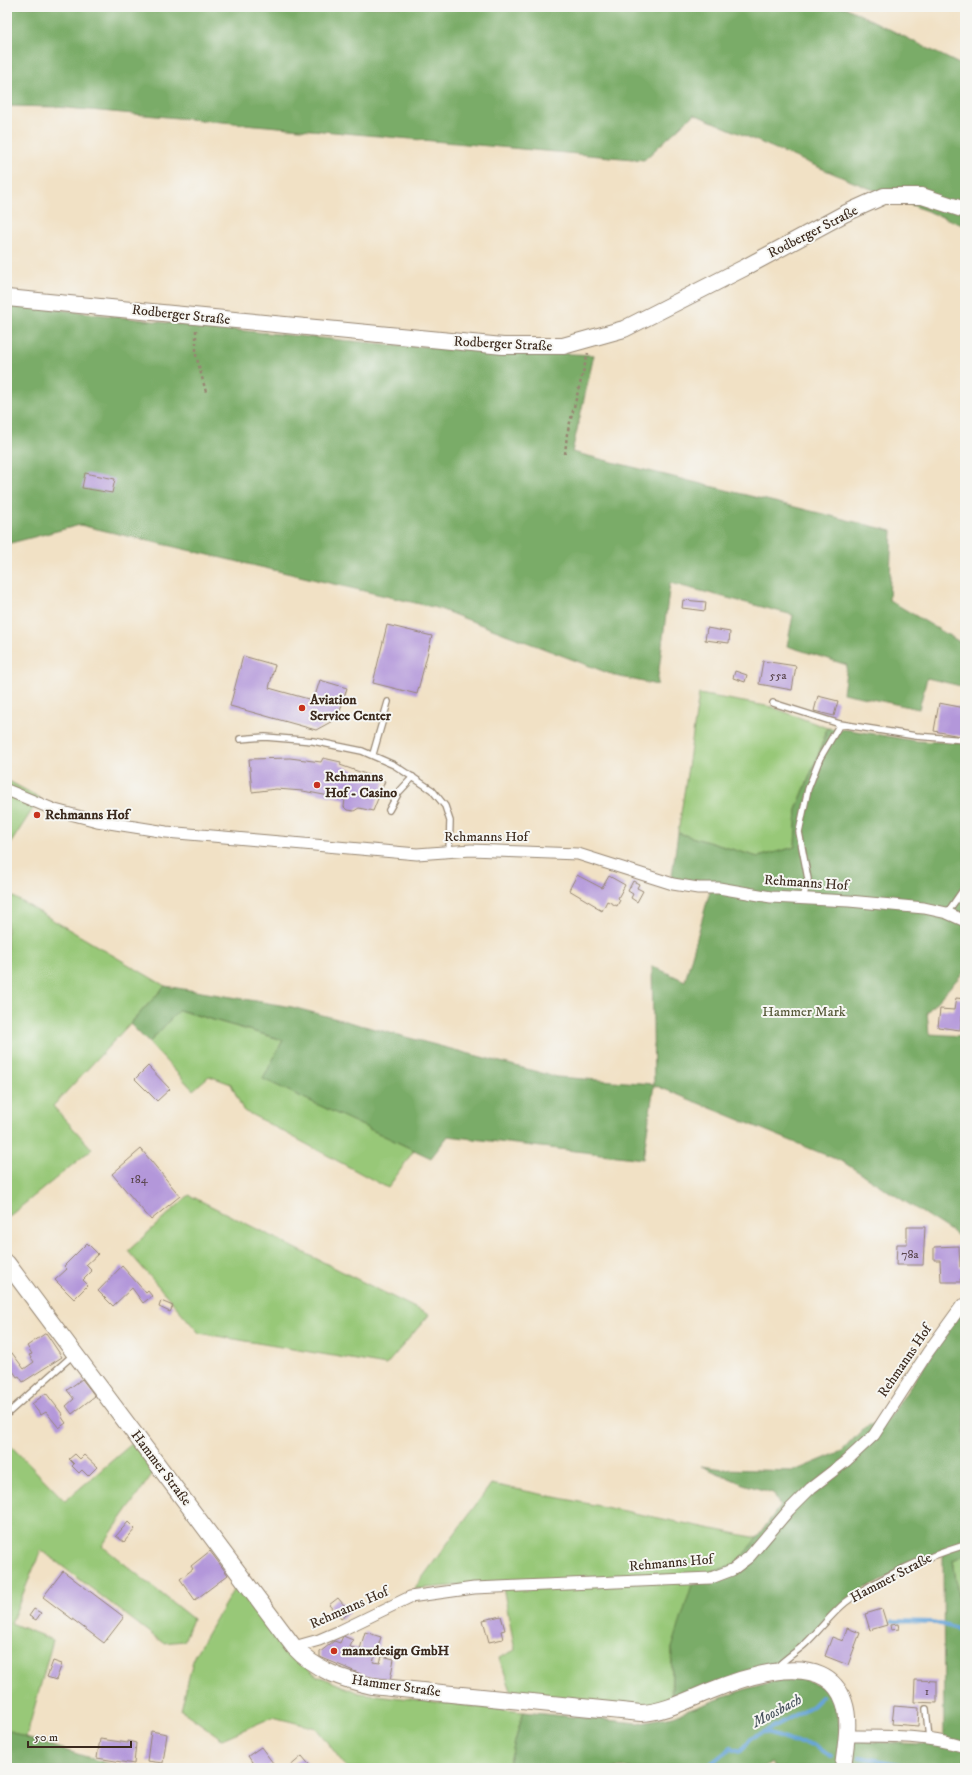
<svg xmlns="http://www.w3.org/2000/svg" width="972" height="1775" viewBox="0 0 972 1775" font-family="'IM FELL DW Pica',serif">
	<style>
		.green { fill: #98c878; stroke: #6a794b }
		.forest { fill: #7aac68; stroke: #5a6b43 }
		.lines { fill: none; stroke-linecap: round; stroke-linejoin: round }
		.stream { stroke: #67a5d9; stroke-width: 4 }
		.building { fill: #b397da }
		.lane-casing { stroke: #968672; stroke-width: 8 }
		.street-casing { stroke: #968672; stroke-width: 13 }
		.secondary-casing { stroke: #968672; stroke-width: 18 }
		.path { stroke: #968672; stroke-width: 2.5; stroke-dasharray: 3 3; stroke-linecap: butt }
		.lane { stroke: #fff; stroke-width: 5.5 }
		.street { stroke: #fff; stroke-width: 11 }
		.secondary { stroke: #fff; stroke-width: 16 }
		.poi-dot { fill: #c8321e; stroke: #f6f6f2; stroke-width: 1.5 }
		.labels { text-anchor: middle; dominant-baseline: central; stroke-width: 4; stroke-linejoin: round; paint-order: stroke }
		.number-label { font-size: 12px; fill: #59454d }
		.street-label { font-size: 14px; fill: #3b2a1e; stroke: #f6f6f2 }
		.poi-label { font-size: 14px; font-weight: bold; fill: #3b2a1e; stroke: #f6f6f2; text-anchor: start }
		.park-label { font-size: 14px; fill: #575939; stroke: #f6f6f2 }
		.water-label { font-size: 15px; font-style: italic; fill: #4a555f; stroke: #f6f6f2 }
	</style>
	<rect width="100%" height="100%" fill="#f6f6f2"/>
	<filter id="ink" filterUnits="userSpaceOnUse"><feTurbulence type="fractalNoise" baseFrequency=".025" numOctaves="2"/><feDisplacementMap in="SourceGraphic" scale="8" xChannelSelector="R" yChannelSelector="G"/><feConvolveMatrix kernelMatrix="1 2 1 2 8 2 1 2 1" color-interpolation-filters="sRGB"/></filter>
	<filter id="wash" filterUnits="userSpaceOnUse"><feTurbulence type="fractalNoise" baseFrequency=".012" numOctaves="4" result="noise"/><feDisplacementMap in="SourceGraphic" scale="16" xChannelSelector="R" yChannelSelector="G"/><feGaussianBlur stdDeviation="0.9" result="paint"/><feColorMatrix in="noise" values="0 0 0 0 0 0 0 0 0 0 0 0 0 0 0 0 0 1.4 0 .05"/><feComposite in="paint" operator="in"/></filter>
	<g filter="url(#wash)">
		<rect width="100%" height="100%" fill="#f1e1c5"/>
		<!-- green -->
		<path class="green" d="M699,694L772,707L827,728L819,753L797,807L795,847L758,857L678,833Z
			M7,780L40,798L7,849Z
			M7,893L165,986L53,1106L92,1149L7,1218Z
			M178,1010L283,1040L264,1079L414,1150L388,1188L243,1110L231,1084L209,1076L193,1090L149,1043Z
			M189,1195L429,1315L386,1365L199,1333L128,1251Z
			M135,1441L155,1470L102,1546L193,1619L184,1641L163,1643L41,1550L11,1623L53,1640L26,1738L7,1729V1442L65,1501Z
			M491,1484L757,1538L735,1565L672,1648L671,1701L641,1710L512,1693L499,1658L515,1650L502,1582L414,1589Z
			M965,1555V1603L960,1605L953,1560Z
			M238,1582L296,1660L316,1675L359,1693L523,1712L508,1768H347L316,1728L273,1717L222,1739L181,1710L194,1656Z"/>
		<!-- forest -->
		<path class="forest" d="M7,7H845L965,67V226L851,181L694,114L644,160L56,107L7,106Z
			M7,303L193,326L394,345L594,355L572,452L892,531L889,600L965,645V687L927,678L919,709L843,693L847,665L787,646L793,615L670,583L657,685L616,676L437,608L80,525L7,544Z
			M827,728L850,730L916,741L965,743V973H963L927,1012L929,1034L965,1036V1240L843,1162L654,1085L643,1159L448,1136L431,1158L263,1079L283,1040L179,1010L149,1043L130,1024L165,986L292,1007L557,1077L654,1084L652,966L685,981L711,887L671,882L678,833L758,857L795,847L797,807L819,754Z
			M965,1306V1555L953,1560L959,1605L965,1603V1768H850L851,1741L944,1745L943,1551L859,1591L780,1662L672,1699V1648L695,1575L735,1565L757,1538L780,1506L773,1493L743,1484L701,1466L723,1469L794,1471L842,1451L865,1427L889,1418Z
			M802,1679C808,1681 818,1683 822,1687C845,1708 840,1741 838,1768H775L771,1763L761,1768H508L523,1712L638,1723L673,1716L746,1689L775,1681Z
			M7,1729L26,1738L122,1768H7Z"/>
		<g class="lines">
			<!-- stream -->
			<path class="stream" d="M892,1621L933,1622L961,1630L965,1627
				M764,1732L793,1742L815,1745L831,1757
				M860,1757L919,1768
				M705,1768L731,1748L741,1751L751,1738L764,1732L812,1706L822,1696"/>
		</g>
		<g id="blocks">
			<!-- building -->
			<path class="building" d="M85,473L115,479L112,493L82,488Z
				M683,600L706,602L705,611L682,608Z
				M387,625L432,636L417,694L373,683Z
				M707,628L730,632L729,643L705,640Z
				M243,656L275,665L269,688L312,700L314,699L320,680L347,688L338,718L316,730L230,706Z
				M763,661L796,666L792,690L759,684Z
				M735,671L747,675L745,682L733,678Z
				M818,696L838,701L834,716L814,711Z
				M939,703L965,708V737L934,731Z
				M290,758L321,762L323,758L341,762L340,765L385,781L373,811L359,808L354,811L347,810L344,807L345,799L303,791L276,789L252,792L249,759Z
				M577,875L602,888L609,876L625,885L618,898L620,900L617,906L607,901L602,911L595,907L596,906L569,890Z
				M633,881L639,884L637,888L643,891L637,902L631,898L633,894L628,891Z
				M956,998L965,999V1016H962L960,1030L938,1027L940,1009L954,1010Z
				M148,1066L170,1089L157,1101L135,1079Z
				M141,1149L180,1196L151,1220L112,1174Z
				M907,1227H925L923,1265H896L897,1244H907Z
				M87,1243L98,1254L86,1265L92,1271L83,1280L88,1285L74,1299L55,1280L67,1269L64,1266Z
				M959,1246L960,1267H965V1279H960L961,1282H941L940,1260H934V1247Z
				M122,1266L146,1293L148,1291L152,1296L143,1303L132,1288L113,1306L98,1291Z
				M161,1301L173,1306L170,1312L159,1307Z
				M46,1333L62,1357L23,1382L19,1376L17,1377L7,1362V1356L12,1353L24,1369L34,1362L29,1355L32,1354L27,1346Z
				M82,1379L95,1396L72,1414L66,1406L74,1399L67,1390Z
				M46,1393L63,1415L61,1416L66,1423L59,1428L46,1412L41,1415L32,1404Z
				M75,1454L80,1459L84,1455L97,1467L88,1476L82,1470L79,1473L72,1466L74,1464L69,1459Z
				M128,1522L135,1529L124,1542L116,1536Z
				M210,1551L228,1575L195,1600L180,1579L193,1569L191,1566Z
				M63,1571L124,1617L104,1643L43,1597Z
				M338,1598L350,1612L341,1619L329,1605Z
				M34,1609L41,1613L36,1620L29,1616Z
				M882,1609L887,1625L870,1630L865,1614Z
				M501,1616L505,1630L501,1631L503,1639L489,1642L483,1620Z
				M898,1624L899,1629L891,1630L890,1625Z
				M847,1628L860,1633L848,1665L825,1656L832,1637L843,1641Z
				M365,1632L381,1637L373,1662L380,1663L382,1656L394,1659L390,1680L368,1677L320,1657V1652L334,1641L340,1643L343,1636L353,1640L350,1647L360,1649Z
				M53,1661L62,1664L56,1680L47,1677Z
				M915,1680L937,1681V1703L914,1702Z
				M894,1706L919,1708L918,1726L892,1724Z
				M151,1731L167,1734L163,1763L147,1761Z
				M100,1739L128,1743V1741L136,1743L134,1764L97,1758Z
				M261,1747L273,1763L266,1768H256L248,1756Z
				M302,1756L312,1768H288Z"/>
		</g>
	</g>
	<g filter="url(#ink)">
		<use href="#blocks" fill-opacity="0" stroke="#968672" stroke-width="1"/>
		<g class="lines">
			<!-- lane casing -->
			<g class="lane-casing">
				<path id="lane" d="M773,703L840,724
					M240,739L265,737L313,741L362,751L394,765L432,790L445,806L450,821L449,852
					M373,754L388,702
					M389,810L399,792L413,777
					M803,899L808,879L799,832L808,789L820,758L840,724L916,736L965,740
					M947,913L965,887
					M7,1414L73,1355
					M777,1667C786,1658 796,1652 805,1644C820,1630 831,1614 846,1602C878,1577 926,1557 965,1545
					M926,1709L929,1739"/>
			</g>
			<!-- street casing -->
			<g class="street-casing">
				<path id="street" d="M7,790L55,810L97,821L166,832L417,854L471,850L578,854L673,884L698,888H719L771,897L849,901L924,908L947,913L965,921
					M294,1647L319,1640L340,1631L410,1597L474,1588L711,1578L732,1570L749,1557L789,1510L811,1488L846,1461L874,1435L928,1352L962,1305
					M846,1736C887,1736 926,1735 965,1747"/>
			</g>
			<!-- secondary casing -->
			<g class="secondary-casing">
				<path id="secondary" d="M7,298L503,346H563L624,329L744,268L844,214L884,196H922L965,210
					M7,1263L294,1647C315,1670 342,1679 372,1686L641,1713C665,1712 687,1700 710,1691C747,1676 826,1648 844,1702C851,1722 845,1747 843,1768"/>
			</g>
			<!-- path -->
			<path class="path" d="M196,330V355L206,392
				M565,454L567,434L588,353"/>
			<!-- lane -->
			<use href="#lane" class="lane"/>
			<!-- street -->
			<use href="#street" class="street"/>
			<!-- secondary -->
			<use href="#secondary" class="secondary"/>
		</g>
	</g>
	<!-- markers -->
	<g class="poi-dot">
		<circle cx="302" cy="708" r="4"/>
		<circle cx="317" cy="785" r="4"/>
		<circle cx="37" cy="815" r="4"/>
		<circle cx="334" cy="1651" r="4"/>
	</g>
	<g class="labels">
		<!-- number labels -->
		<g class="number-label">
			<text x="778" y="675">55a</text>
			<text x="139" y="1179">184</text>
			<text x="910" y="1254">78a</text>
			<text x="927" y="1691">1</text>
		</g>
		<!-- street labels -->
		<g class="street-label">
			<text transform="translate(813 232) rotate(-27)">Rodberger Straße</text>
			<text transform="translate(181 315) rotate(6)">Rodberger Straße</text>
			<text transform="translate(503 344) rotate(3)">Rodberger Straße</text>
			<text x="486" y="837">Rehmanns Hof</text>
			<text transform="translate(806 883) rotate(4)">Rehmanns Hof</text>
			<text transform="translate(905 1361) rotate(-56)">Rehmanns Hof</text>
			<text transform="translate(161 1468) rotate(53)">Hammer Straße</text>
			<text transform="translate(671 1563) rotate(-5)">Rehmanns Hof</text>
			<text transform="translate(891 1578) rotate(-28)">Hammer Straße</text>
			<text transform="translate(349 1608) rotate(-24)">Rehmanns Hof</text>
			<text transform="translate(396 1686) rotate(8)">Hammer Straße</text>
		</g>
		<!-- poi labels -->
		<g class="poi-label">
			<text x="310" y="700">Aviation<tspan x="310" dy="16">Service Center</tspan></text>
			<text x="325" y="777">Rehmanns<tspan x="325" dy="16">Hof - Casino</tspan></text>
			<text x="45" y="815">Rehmanns Hof</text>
			<text x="342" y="1651">manxdesign GmbH</text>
		</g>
		<!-- park labels -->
		<g class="park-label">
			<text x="804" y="1012">Hammer Mark</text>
		</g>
		<!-- water labels -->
		<g class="water-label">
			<text transform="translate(777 1711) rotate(-28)">Moosbach</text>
		</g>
	</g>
	<!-- margin -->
	<rect width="972" height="1775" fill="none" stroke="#f6f6f2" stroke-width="24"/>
	<!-- scale -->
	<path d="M28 1741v6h103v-6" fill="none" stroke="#3b2a1e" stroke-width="2"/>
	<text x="34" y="1741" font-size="12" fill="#3b2a1e" stroke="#f6f6f2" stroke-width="3" paint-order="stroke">50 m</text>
</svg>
